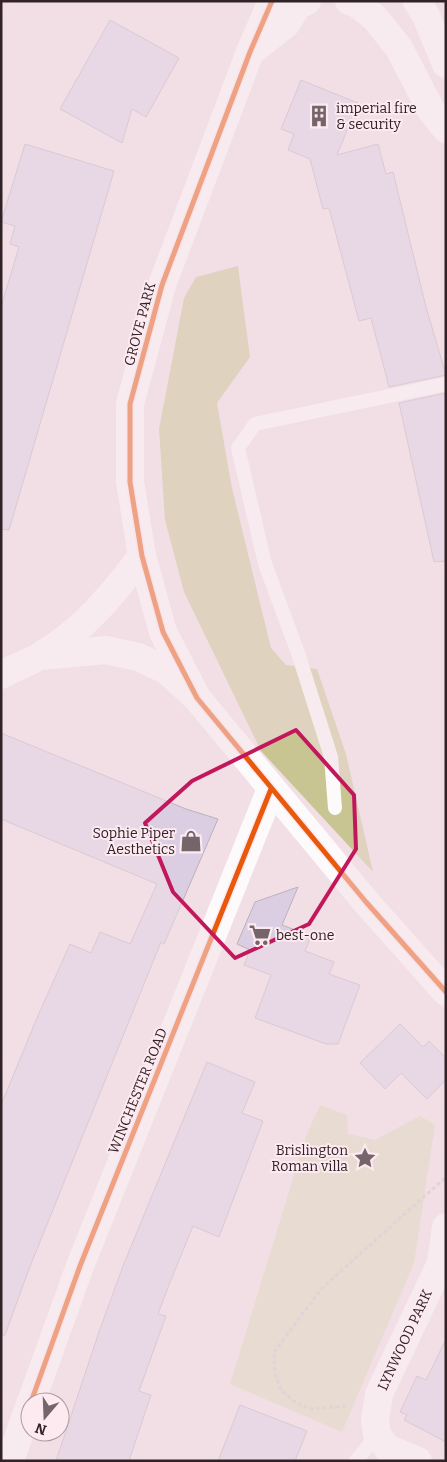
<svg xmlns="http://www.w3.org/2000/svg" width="447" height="1462" viewBox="0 0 447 1462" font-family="Bitter,serif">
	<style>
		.green { fill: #dbd8b8 }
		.forest { fill: #c8c592 }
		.building { fill: #dbcee2; stroke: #bcb1bc }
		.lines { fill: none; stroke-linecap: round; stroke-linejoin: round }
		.path { stroke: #ccc5c7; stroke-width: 3; stroke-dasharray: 4 2.5; stroke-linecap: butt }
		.lane { stroke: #fdfafb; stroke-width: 14 }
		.street { stroke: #fdfafb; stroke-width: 28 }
		.secondary { stroke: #fdfafb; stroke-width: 28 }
		.highway { stroke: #fdfafb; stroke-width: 28 }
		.cycleway-casing { stroke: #fceaf0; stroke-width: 8 }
		.cycleway { stroke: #e8590c; stroke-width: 5 }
		.marked { fill: none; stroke: #c2185b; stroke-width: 4; stroke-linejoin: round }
		.labels { text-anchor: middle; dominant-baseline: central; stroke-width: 4; stroke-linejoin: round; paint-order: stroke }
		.poi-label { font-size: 14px; fill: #312227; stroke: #fceaf0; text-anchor: start }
		.street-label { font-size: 14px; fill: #312227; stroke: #fceaf0 }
	</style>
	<rect width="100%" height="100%" fill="#f2dfe6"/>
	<!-- green -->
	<path class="green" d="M320,1105L347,1115L348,1134L375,1140L420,1116L435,1125L414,1263L342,1432L230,1384L306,1136Z"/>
	<!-- forest -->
	<path class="forest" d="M238,266L250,357L217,403L232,488L271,648L286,665L317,669L346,754L373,872L261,751L184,592L165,520L159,429L184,298L196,277Z"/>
	<!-- building -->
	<path class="building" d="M110,20L179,58L146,117L132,109L122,143L60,109Z
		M301,80L358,103L337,155L378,144L386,174L393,172L426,307L446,375L389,387L371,318L359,321L329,208L323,209L310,159L288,150L294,134L281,129Z
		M25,144L114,171L9,530L1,529V307L19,247L10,244L15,226L1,222Z
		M446,393V561L434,562L399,403Z
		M1,733L186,809L218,819L164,944L161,942L29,1269L5,1335H1V1105L37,1018L70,944L91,953L100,932L130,944L157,884L1,819Z
		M298,887L282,925L311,936L305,951L334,962L329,974L360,985L338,1044H326L255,1018L271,975L244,965L250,950L237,944L255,902Z
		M400,1024L423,1047L429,1041L446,1058V1080L427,1099L401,1073L385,1089L360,1063Z
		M207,1062L255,1082L242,1113L263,1121L219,1237L193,1226L169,1285L158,1314L166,1316L139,1391L151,1395L129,1461H56L100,1329L123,1266Z
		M446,1339V1442L404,1420L407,1415L400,1412L417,1376L426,1380Z
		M240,1405L307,1431L295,1461H218Z"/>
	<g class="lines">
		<!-- path -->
		<path class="path" d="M346,1406L311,1409L296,1403L281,1390L275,1374L274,1352L322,1288L446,1177"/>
		<!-- lane -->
		<path class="lane" d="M335,808L331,757L297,650L265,564L238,448L255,424L446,384
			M356,1461L377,1435"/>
		<!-- street -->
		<path class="street" d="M31,1402L80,1266L271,789
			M10,1461L30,1404
			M418,1461L387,1448L377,1435L375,1421L379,1394L441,1263L446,1227"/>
		<!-- secondary -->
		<path class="secondary" d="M41,656L106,650L138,657L166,670L196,697
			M1,675C14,668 28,663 40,656C84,630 112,595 142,556"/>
		<!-- highway -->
		<path class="highway" d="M272,1L250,52L162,285L130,404V482L142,556L163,632L197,698L366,902L446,992
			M349,1L357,4L375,18L399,48L431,110L446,129
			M417,1L426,16L446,64
			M253,50L287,23L297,6L307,1"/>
		<!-- cycleway casing -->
		<g class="cycleway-casing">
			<path id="cycleway" d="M272,1L250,52L162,285L130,404V482L142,556L163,632L197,698L366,902L446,992
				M31,1402L80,1266L271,789"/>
		</g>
		<!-- cycleway -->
		<use href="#cycleway" class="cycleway"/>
	</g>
	<!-- marked area -->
	<path d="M0 0H447V1462H0ZM296,730L354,795L356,849L309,924L235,958L173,892L145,823L192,781Z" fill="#f2dfe6" fill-opacity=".55" fill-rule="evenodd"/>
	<path class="marked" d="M296,730L354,795L356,849L309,924L235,958L173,892L145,823L192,781Z"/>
	<!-- icons -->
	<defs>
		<g id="building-bare" transform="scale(1.725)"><path d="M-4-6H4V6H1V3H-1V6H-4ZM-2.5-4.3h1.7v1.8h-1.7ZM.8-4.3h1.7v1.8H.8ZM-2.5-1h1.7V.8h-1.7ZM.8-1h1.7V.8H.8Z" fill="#75646a" stroke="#fceaf0" stroke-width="2.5" paint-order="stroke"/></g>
		<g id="shop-bare" transform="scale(1.725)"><path d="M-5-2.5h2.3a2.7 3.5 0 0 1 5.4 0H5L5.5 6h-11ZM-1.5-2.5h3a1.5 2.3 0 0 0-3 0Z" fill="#75646a" stroke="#fceaf0" stroke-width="2.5" paint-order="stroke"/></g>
		<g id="supermarket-bare" transform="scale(1.725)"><path d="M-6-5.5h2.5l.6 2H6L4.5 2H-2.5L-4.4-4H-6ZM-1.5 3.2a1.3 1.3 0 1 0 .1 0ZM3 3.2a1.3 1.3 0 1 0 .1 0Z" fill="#75646a" stroke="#fceaf0" stroke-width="2.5" paint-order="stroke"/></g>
		<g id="sight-bare" transform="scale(1.725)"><path d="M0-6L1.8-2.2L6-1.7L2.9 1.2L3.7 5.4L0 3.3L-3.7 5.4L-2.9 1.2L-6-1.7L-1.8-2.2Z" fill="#75646a" stroke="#fceaf0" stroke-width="2.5" paint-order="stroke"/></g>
	</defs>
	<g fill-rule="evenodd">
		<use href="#building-bare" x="319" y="116"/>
		<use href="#shop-bare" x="191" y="841"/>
		<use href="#supermarket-bare" x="260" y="935"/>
		<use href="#sight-bare" x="365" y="1158"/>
	</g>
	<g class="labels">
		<!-- poi labels -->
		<g class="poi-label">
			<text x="336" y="108">imperial fire<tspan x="336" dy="16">&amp; security</tspan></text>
			<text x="175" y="833" text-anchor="end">Sophie Piper<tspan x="175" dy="16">Aesthetics</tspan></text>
			<text x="276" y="935">best-one</text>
			<text x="348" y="1150" text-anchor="end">Brislington<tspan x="348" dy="16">Roman villa</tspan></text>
		</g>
		<!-- street labels -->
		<g class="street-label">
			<text transform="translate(140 324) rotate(-75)">GROVE PARK</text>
			<text transform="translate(138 1091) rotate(-68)">WINCHESTER ROAD</text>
			<text transform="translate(405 1340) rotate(-65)">LYNWOOD PARK</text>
		</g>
	</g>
	<!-- border -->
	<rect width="447" height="1462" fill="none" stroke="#312227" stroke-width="5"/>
	<!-- north arrow -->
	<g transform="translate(45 1417) rotate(199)"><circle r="24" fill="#fceaf0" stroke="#ab9aa0"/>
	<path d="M0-4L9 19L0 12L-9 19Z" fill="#75646a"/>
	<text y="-8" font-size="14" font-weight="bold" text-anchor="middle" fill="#312227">N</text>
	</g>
</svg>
